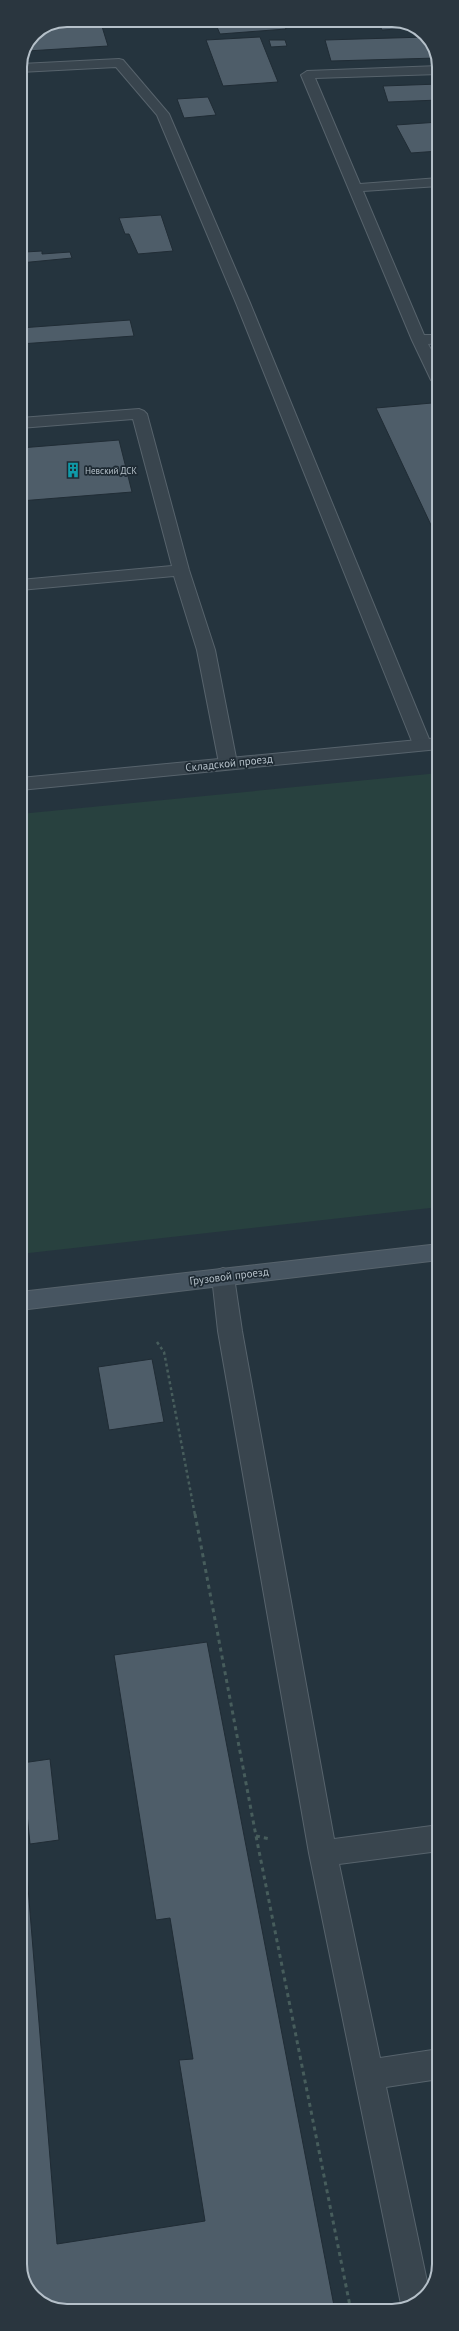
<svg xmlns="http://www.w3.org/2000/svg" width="459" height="2331" viewBox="0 0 459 2331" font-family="'PT Sans',sans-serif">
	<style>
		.green { fill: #28413f }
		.building { fill: #4e5d69; stroke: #202c35 }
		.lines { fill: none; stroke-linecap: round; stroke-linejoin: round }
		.lane-casing { stroke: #57636c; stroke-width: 2 }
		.street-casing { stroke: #57636c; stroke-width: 2 }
		.secondary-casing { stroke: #57636c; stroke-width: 2 }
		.path-far1 { stroke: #475d5c; stroke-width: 2.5; stroke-dasharray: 3 3; stroke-linecap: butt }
		.path { stroke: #475d5c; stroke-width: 3; stroke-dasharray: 4 4; stroke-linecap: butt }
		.lane { fill: #39454e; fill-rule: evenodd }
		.street { fill: #39454e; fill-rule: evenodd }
		.secondary { fill: #475561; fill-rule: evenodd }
		.labels { text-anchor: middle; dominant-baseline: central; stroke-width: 3.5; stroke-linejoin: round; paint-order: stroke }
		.far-poi-label { font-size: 9px; fill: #b5c0c9; stroke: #1e2a33; text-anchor: start }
		.street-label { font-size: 11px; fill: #b5c0c9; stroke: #1e2a33 }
		.rim { fill: none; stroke: #b5c0c9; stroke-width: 2 }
	</style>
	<rect width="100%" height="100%" fill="#25343e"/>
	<!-- green -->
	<path class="green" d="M439,773V1207L20,1254V814Z"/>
	<!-- building -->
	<path class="building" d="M68,20H100L108,46L27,51L34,34Z
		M214,20H282L286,29L220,34Z
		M377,20H397L413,28L382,30Z
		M260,37L278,82L223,86L206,40Z
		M426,37L437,58L331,61L325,40Z
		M269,40H285L287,46L271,47Z
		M439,84V100L388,102L383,86Z
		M208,97L216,115L184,118L177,99Z
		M439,122V151L411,153L396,125Z
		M161,215L173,251L138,254L129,234H125L119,218Z
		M42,251V254L70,252L72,258L20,263V256L26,255L25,252Z
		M130,320L134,336L20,344V328Z
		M432,403L439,421V542L376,408Z
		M119,440L132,492L20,501V448Z
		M152,1359L164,1422L109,1430L98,1367Z
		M207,1642L335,2311H62L34,2297L20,2270V1789L57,2244L205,2221L179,2060L193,2059L170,1918L156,1920L114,1655Z
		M50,1759L59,1840L30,1844L22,1763Z"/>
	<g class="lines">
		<!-- lane casing -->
		<g class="lane-casing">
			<path id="lane" d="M119,59L123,60L169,114L250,303L431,744L428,748H416L413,744L236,303L157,115L116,67L20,72L21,64Z
				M439,66V74L315,78L360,184L439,178V186L363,191L424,335H439V343L428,344L439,364V384L431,380L412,340L301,75L307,71Z
				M139,409L144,411L147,414L189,570L215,650L237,763L235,767L228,769L221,767L219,763L197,650L174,576L20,590V580L172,566L133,419L20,428V418Z
				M223,1268L231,1271L234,1277L242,1331L334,1839L439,1825V1851L339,1864L380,2058L439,2049V2079L386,2087L429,2291L427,2295L402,2309L309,1853L218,1331L212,1277L215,1271Z"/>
		</g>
		<!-- street casing -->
		<g class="street-casing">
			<path id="street" d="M439,738V749L20,790V778Z"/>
		</g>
		<!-- secondary casing -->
		<g class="secondary-casing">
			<path id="secondary" d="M439,1244V1260L20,1310V1292Z"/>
		</g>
		<!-- path-far1 -->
		<path class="path-far1" d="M157,1342L164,1352L195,1515"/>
		<!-- path -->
		<path class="path" d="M195,1514L256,1836L351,2311
			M256,1836L270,1839"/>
		<!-- lane -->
		<use href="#lane" class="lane"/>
		<!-- street -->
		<use href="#street" class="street"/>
		<!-- secondary -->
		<use href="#secondary" class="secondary"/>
	</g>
	<!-- icons -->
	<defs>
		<g id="building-bare" transform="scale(1.2)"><path d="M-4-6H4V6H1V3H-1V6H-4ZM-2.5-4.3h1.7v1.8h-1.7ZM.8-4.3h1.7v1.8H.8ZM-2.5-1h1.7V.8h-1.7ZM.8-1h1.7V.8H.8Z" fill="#0f9aa8" stroke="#1e2a33" stroke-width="2.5" paint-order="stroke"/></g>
	</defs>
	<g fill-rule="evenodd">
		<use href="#building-bare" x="73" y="470"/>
	</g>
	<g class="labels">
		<!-- far-poi labels -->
		<g class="far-poi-label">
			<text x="85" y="470">Невский ДСК</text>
		</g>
		<!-- street labels -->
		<g class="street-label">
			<text transform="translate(229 763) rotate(-6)">Складской проезд</text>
			<text transform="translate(229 1276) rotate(-7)">Грузовой проезд</text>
		</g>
	</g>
	<!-- crop -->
	<path d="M0 0H459V2331H0ZM67 27H392A40 40 0 0 1 432 67V2264A40 40 0 0 1 392 2304H67A40 40 0 0 1 27 2264V67A40 40 0 0 1 67 27Z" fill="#2a363f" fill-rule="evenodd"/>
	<path class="rim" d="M67 27H392A40 40 0 0 1 432 67V2264A40 40 0 0 1 392 2304H67A40 40 0 0 1 27 2264V67A40 40 0 0 1 67 27Z"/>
</svg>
